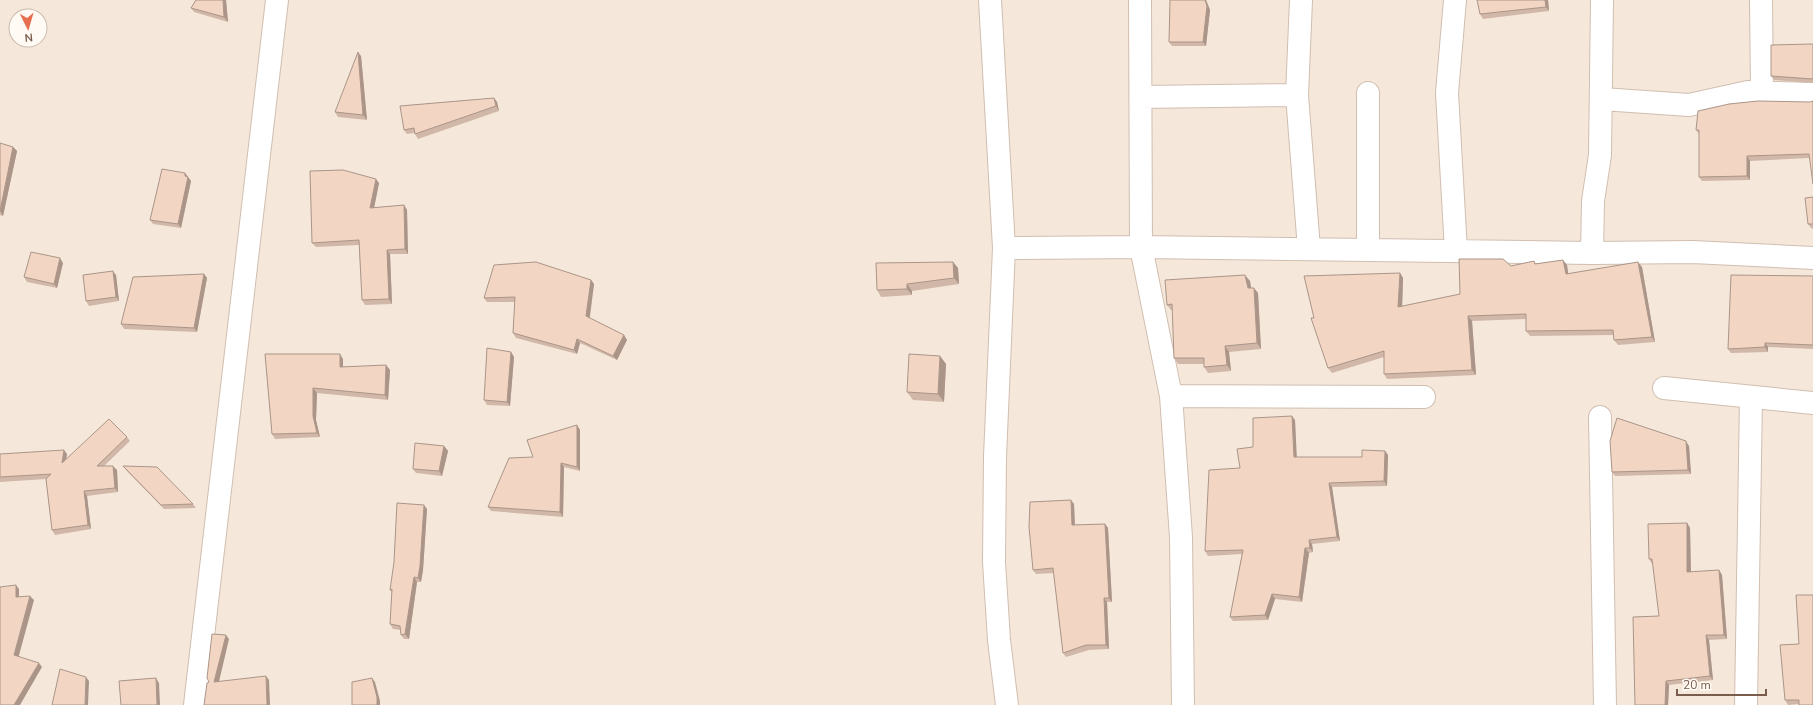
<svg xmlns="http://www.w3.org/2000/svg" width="1813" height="705" viewBox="0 0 1813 705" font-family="'Nunito Sans',sans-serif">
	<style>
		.residential { fill: #f5e8da; fill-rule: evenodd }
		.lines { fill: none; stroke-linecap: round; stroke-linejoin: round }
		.minor-casing { stroke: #d1beb0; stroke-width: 24 }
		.minor { stroke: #fff; stroke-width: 22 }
		.wall { fill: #d1b7a8 }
		.shaded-wall { fill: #aa9588 }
		.building { fill: #f3d5c3; stroke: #aa9588 }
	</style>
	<rect width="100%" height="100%" fill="#fdf6ec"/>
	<!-- residential -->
	<path class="residential" d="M0,0H1813V705H0ZM16,16H40V40H16Z"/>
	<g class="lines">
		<!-- minor casing -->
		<g class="minor-casing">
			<path id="minor" d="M990,0L1004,248L995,457L994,562L999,640L1007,705
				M1140,0L1141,247L1171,396L1181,537L1183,705
				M1301,0L1297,95L1309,249
				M1455,0L1447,93L1456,251
				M1761,0L1762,92
				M1141,97L1297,95
				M1602,99L1689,105L1748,92L1813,94
				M1004,248L1141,247L1592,253L1693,252L1813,258
				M1368,250V93
				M1592,253L1593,201L1600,155L1602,0
				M1664,388L1813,403
				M1171,396L1424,397
				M1600,417L1605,705
				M195,705L277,0
				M1746,705L1751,398"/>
		</g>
		<!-- minor -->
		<use href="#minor" class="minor"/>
	</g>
	<!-- wall -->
	<path class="wall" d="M196,0H226L228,22L194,12L191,8Z
		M1170,0H1206L1210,10L1206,46H1172L1169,42Z
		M1477,0H1548L1549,11L1483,19L1480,14Z
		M1813,44V83L1774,80L1771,76Z
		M361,56L367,120L338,117L335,112Z
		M494,98L497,102L499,111L418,139L415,134L414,133L407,134L404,130Z
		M1810,102L1809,158L1750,161V180L1702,181L1699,177V134L1696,130Z
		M0,143L13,147L17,151L3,216L0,215Z
		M185,173L191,181L181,228L153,224L150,220Z
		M379,183L374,208L404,205L407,210L408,254H390L392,304L365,305L362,300L359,245L316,247L312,243Z
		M1813,197V228L1812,229L1808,224Z
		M953,262L958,268L959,284L912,291V295L881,297L877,290Z
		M63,263L57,288L27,282L24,277Z
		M1537,264L1567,265L1568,274L1642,267L1655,342L1618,345L1614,340V335L1530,336L1526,331V319L1472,321L1476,375L1387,379L1384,374V357L1332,373L1328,368L1314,318L1400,273L1403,278L1402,306L1460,294L1511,266Z
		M204,274L207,278L197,332L124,329L121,324Z
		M116,275L119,301L89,306L86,301Z
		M1813,276V349L1768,347V352L1731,353L1728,349Z
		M591,280L594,284L590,318L624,335L627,340L617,360L580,343L577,354L516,338L513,333L515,302H487L484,298Z
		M1250,281L1251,288L1258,293L1261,349L1229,352L1231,371L1208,373L1204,367V364H1178L1174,358L1173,310H1171L1167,305Z
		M511,352L514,357L510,406L487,405L484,400Z
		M265,354L343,359V367L386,365L390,370L388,400L317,393L316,420L320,437L275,439L272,434Z
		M940,356L946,364L944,402L913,400L907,392Z
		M1295,420L1296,457H1362L1385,451L1388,455L1387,486L1332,487L1340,541L1312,544L1313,552L1309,553L1302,602L1275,599L1268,620L1233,621L1230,617L1242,554L1208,556L1205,551L1240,468L1253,447Z
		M577,425L580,430V471L564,467L563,517L491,511L488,507L533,457Z
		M127,437L130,441L104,466L117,470L118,492L87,496L91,529L55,535L52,530L46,479L0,482V454H67L66,459Z
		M444,446L448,451L442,476L416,473L413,469Z
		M1689,446L1691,474L1615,476L1612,472Z
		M123,466L193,504L196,508L164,509L127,471Z
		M1074,504L1075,525L1105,524L1108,528L1112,602H1107L1109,649L1089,650L1066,657L1063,653L1054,573L1036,574L1033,570Z
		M427,509L423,570L421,582H417L409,639H404L401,635V630L393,629L390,624L392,593L390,590Z
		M1687,523L1690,528L1691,572L1719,570L1722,575L1727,639L1709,640L1713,680L1669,685L1668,705H1635L1659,616L1653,564H1652L1649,559Z
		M1813,595L1799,704L1788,705L1785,700L1799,644Z"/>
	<!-- shaded-wall -->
	<path class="shaded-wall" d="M223,0H226L228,22L224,17Z
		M1205,0H1206L1210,10L1206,46L1203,42Z
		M1545,0H1548L1549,11L1546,7Z
		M358,52L361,56L367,120L363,115Z
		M494,98L497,102L499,111L496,106Z
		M13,147L17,151L3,216L0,211Z
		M1747,156L1750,161V180L1747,176Z
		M185,173L191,181L181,228L178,224Z
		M376,179L379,183L373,213L370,208Z
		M404,205L407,210L408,254L405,249Z
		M387,250L390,254L392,304L389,299Z
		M60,258L63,263L57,288L54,284Z
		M1563,260L1567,265L1569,279L1566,274Z
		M953,262L958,268L959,284L954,278Z
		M1638,262L1642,267L1655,342L1652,337Z
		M113,271L116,275L119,301L116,297Z
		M1400,273L1403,278L1402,312L1398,307Z
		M204,274L207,278L197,332L194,328Z
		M1245,275L1250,281L1252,294L1248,288Z
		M591,280L594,284L589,321L586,316Z
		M907,284L912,291V295L907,289Z
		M1254,288L1258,293L1261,349L1257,343Z
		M1468,316L1472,321L1476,375L1472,370Z
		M624,335L627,340L617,360L613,356Z
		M577,339L580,343L577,354L574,350Z
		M1765,343L1768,347V352L1765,347Z
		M1225,346L1229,352L1231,371L1227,365Z
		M511,352L514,357L510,406L507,402Z
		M340,354L343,359V372L340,367Z
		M940,356L946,364L944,402L938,394Z
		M386,365L390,370L388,400L385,395Z
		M313,388L317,393L316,420L320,437L317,433L313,416Z
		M1292,416L1295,420L1297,461L1294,457Z
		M577,425L580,430V471L577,467Z
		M1686,441L1689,446L1691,474L1688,470Z
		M444,446L448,451L442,476L439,471Z
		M64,450L67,454L65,468L62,463Z
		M1385,451L1388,455L1387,486L1384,481Z
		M561,463L564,467L563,517L560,512Z
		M113,466L117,470L118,492L115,488Z
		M1329,483L1332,487L1340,541L1337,537Z
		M84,491L87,496L91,529L88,525Z
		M1071,500L1074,504L1075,529L1072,525Z
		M424,505L427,509L423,570L421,582L418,578Z
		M1687,523L1690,528L1691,576L1687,572Z
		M1105,524L1108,528L1112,602L1109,598Z
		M1309,540L1312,544L1313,552L1310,548Z
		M1305,548L1309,553L1302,602L1299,597Z
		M1719,570L1722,575L1727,639L1724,635Z
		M414,577L417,582L409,639L405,634Z
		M16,585L19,589V602L16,597Z
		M1272,594L1275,599L1268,620L1265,615Z
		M30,596L34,600L18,659L14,655Z
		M1104,598L1107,602L1109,649L1106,645Z
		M226,635L229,639L218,686L214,682Z
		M1706,635L1709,640L1713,680L1710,676Z
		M39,663L42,667L20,705H14Z
		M266,676L269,680L270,705H267Z
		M86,677L89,681L88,705H85Z
		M156,678L159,683L160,705H157Z
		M372,678L375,682L380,701V705H377Z
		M1666,681L1669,685L1668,705H1665Z"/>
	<!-- building -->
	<path class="building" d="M196,0H223L224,17L191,8Z
		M1170,0H1205L1207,6L1203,42H1169Z
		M1477,0H1545L1546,7L1480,14Z
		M1813,44V79L1771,76V45Z
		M358,52L363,115L335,112Z
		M494,98L496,106L415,134L414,128L404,130L400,106Z
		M1758,101L1810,102L1813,101V184L1809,154L1747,156V176L1699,177V130H1696L1698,111L1729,104Z
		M0,143L13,147L0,211Z
		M162,169L185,173V176L188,177L178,224L150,220Z
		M343,170L376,179L370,208L404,205L405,249L387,250L389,299L362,300L359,240L312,243L310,171Z
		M1813,197V224H1808L1805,198Z
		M31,252L60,258L54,284L24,277Z
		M1459,259H1503L1511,266L1534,261L1535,264L1563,260L1566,274L1638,262L1652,337L1614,340L1613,330L1526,331V314L1468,316L1472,370L1384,374V351L1328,368L1311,318H1314L1304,276L1400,273L1398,307L1460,294Z
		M536,262L591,280L586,316L624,335L613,356L577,339L574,350L513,333L515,297L484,298L494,265Z
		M953,262L954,278L907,284V289L877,290L876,263Z
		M113,271L116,297L86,301L83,275Z
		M204,274L194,328L121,324L133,277Z
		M1245,275L1248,288H1254L1257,343L1225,346L1227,365L1204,367V358H1174L1172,304L1167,305L1165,280Z
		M1731,275L1813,276V345L1765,343V347L1728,349Z
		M487,348L511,352L507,402L484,400Z
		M265,354H340V367L386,365L385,395L313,388V416L317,433L272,434Z
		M909,354L940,356L938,394L907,392Z
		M1292,416L1294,457H1362V450L1385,451L1384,481L1329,483L1337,537L1309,540L1310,548H1305L1299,597L1272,594L1265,615L1230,617L1243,550L1205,551L1209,470L1240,468L1237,449L1253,447V418Z
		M1617,418L1686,441L1688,470L1612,472L1610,441Z
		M109,419L127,437L97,466H113L115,488L84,491L88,525L52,530L46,479L51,474L0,477V454L64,450L62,463Z
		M577,425V467L561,463L560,512L488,507L509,458L533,457L527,440Z
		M415,443L444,446L439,471L413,469Z
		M123,466L157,467L193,504L161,505Z
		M1071,500L1072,525L1105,524L1109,598H1104L1106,645H1086L1063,653L1053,568L1033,570L1029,527L1030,502Z
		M397,503L424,505L420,566L418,578L414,577L405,634L401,635L400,626L390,624L392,589L390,590L394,562Z
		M1687,523V572L1719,570L1724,635H1706L1710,676L1666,681L1665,705H1635L1633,617L1659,616L1652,559H1649L1648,524Z
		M16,585V597L30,596L14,655L39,663L14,705H0V587Z
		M1796,595H1813V705H1799V700H1785L1780,645L1799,644Z
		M212,634L226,635L214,682L266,676L267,705H204L207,683L209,682L207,678Z
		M60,669L86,677L85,705H52Z
		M156,678L157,705H121L119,681Z
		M372,678L377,697V705H352V682Z"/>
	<!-- north arrow -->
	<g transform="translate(28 28) rotate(175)"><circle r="19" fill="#fffaf3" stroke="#cabbb1"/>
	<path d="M0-3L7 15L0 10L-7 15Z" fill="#e76f51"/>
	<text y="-6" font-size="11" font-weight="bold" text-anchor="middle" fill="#7a5c4d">N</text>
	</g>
	<!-- scale -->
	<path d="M1677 689v6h89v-6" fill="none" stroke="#7a5c4d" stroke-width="2"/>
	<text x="1683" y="689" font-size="12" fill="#7a5c4d" stroke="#fffaf3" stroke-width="3" paint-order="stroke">20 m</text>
</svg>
